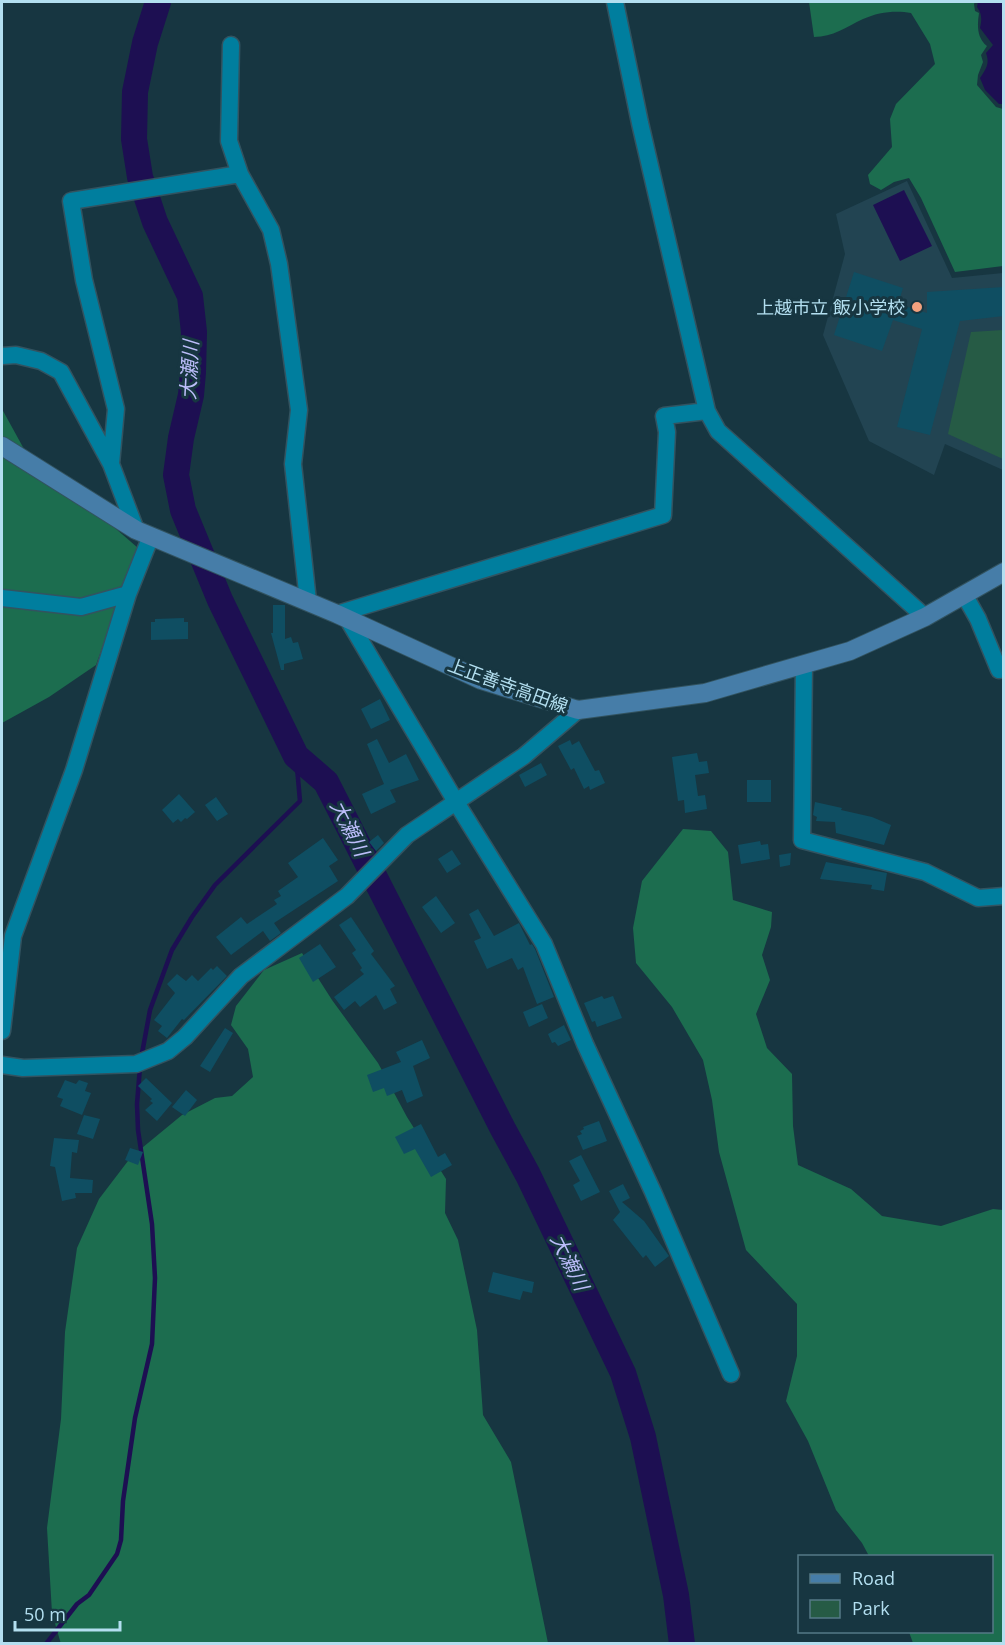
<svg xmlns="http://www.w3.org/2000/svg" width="1005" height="1645" viewBox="0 0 1005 1645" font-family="'Open Sans','Noto Sans JP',sans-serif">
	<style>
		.built { fill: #224452 }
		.green { fill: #265b45 }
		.forest { fill: #1c6d4f }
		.water { fill: #1d0f52 }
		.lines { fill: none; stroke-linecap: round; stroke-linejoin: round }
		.stream { stroke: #1d0f52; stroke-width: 4.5 }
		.river { stroke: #1d0f52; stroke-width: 26 }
		.building { fill: #0f4e62 }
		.street-casing { stroke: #325360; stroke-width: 19 }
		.secondary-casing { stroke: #325360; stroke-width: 20 }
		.street { stroke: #007e9e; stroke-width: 16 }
		.secondary { stroke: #467da8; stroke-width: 18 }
		.poi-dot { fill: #f2a17e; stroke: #173641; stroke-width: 2 }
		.labels { text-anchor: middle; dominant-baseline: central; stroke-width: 6; stroke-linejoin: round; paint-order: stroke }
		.poi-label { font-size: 18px; fill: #b3dff0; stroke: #173641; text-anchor: end }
		.street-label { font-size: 18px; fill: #b3dff0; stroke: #173641 }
		.water-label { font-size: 20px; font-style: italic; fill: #bcbdfa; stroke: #173641 }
	</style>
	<rect width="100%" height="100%" fill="#173641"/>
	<!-- built -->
	<path class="built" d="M907,181L952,278L1003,273V470L945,444L934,475L869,441L823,335L845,254L836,214Z"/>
	<!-- green -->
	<path class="green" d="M1003,330H1004L1003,459L948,434L971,332Z"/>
	<!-- forest -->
	<path class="forest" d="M809,2H975L974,4L975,11L979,13C977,26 977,38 987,46L981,55L983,62L978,75L977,85L996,107L1003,109V266L955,272L921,198L909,178L894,182L881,190L870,184L868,175L892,147L890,119L896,104L935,64L930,44L911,13C896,10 878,12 863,19C846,27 833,37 814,37Z
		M2,409L24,449L138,548L96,665L49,697L2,723Z
		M683,829L711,831L728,852L733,900L772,912L771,927L762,955L770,980L756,1014L767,1048L792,1074L793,1126L798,1165L851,1189L882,1216L941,1226L993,1209L1003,1210V1643H913L909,1632H992V1556H869L862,1543L836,1510L808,1441L786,1401L797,1356V1304L746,1250L719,1152L712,1100L703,1060L672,1007L636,963L633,928L642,881Z
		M302,953L332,1000L378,1063L407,1117L446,1179L445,1213L458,1240L477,1330L483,1415L511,1462L548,1643L61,1644L52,1613L47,1528L61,1419L65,1332L77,1248L99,1199L131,1157L182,1115L215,1098L232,1096L253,1077L248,1049L231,1025L236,1006L264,970Z"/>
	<!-- water -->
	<path class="water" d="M978,2H1003V104H999L985,90L980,78C986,69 990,64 986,53L993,45L980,28C982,19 982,14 977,7Z
		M904,190L932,246L900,261L873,205Z"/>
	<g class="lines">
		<!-- stream -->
		<path class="stream" d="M141,1059L150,1010L172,950L192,917L215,885L300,801L296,756
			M46,1644L77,1604L89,1595L117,1554L121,1540L123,1501L135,1418L152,1344L155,1278L152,1224L138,1130L137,1104L140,1067"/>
		<!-- river -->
		<path class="river" d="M158,2L145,43L135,92L134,139L140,177L155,222L190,296L194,332L193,372L191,395L181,438L176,475L183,510L220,600L296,756L326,782L503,1129L528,1175L623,1373L643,1437L676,1595L682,1644"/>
	</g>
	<!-- building -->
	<path class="building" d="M854,272L903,288L898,304L927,313V292L1004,287V316L960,321L930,435L897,427L922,329L893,320L882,351L834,335Z
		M273,605H285V639L291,637L293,643L298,642L303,659L284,664V670H281L271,633H273Z
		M184,618V622H188V639L151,640V622H155V619Z
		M380,699L390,720L371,729L361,709Z
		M377,739L389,763L406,754L419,780L390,790L396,802L371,814L362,794L384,784L367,744Z
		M570,740L572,745L579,741L595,771L599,770L605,783L590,790L589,786L584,789L574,768L571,770L558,746Z
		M697,753L699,762L707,761L709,773L695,775L698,796L705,795L707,809L685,813L684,800L678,801L672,757Z
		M541,763L547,775L525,787L519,775Z
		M747,780H771V802H747Z
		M179,794L195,812L187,819L185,818L181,822L178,819L173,823L162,810Z
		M216,797L228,814L217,821L205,805Z
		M815,802L842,808L841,810L872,817L891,825L884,845L836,833L835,822L816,821L817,817L813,815Z
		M378,835L384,843L376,851L369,842Z
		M323,838L338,860L329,866L338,881L274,923L281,933L270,941L263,931L231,955L216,937L241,917L247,924L277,904L274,900L281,896L278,891L298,877L288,863Z
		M760,841L761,845L768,844L770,859L741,864L738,845Z
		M452,850L461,864L447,873L438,859Z
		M791,853L790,865L780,867L779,855Z
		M826,862L887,873L884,891L871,889L872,885L820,879Z
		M436,896L455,923L441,933L422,907Z
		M478,909L494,936L519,923L530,945L532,944L535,949L554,997L537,1004L523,967L518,970L512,958L487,969L474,941L481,938L469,914Z
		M351,917L374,951L371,954L395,986L390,989L397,1003L384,1010L376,995L360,1007L355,1001L344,1010L334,997L364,974L360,970L362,968L352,953L356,950L339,925Z
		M320,944L336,967L313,982L299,958Z
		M217,966L227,976L184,1020L182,1019L167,1038L158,1031L162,1026L154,1020L175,993L167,984L177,974L186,981L192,975L198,981L211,968L213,970Z
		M602,996L604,999L613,996L622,1018L597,1027L595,1021L592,1022L584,1003Z
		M542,1004L548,1018L529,1027L523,1012Z
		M564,1025L571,1040L558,1046L555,1042L552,1043L548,1034Z
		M225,1028L233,1033L210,1072L200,1066Z
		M422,1040L430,1058L413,1066L423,1096L407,1103L402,1090L387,1096L384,1088L373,1092L367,1075L401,1062L396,1052Z
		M146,1078L172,1103L157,1121L145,1110L153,1103L150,1101L152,1099L138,1086Z
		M65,1080L76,1084L79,1080L88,1083L85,1091L91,1093L82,1115L60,1106L63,1099L57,1097Z
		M186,1090L197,1100L185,1116L172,1107Z
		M84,1115L100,1119L93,1139L77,1134Z
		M599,1121L607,1141L583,1150L577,1136L582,1134L580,1131L584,1129L583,1127Z
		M421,1124L438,1157L445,1153L452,1165L431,1177L415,1149L404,1154L395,1137Z
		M54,1138L79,1140L77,1153L72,1152L70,1178L93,1180L92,1193H75L76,1198L62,1201L55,1167L50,1166Z
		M130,1148L143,1152L138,1165L125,1160Z
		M581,1155L600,1192L581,1201L573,1185L580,1181L569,1161Z
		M623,1184L630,1198L622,1202L644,1221L669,1256L655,1267L646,1255L643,1258L613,1220L620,1212L609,1191Z
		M493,1272L534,1282L532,1293L523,1291L520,1300L488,1292Z"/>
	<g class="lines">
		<!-- street casing -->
		<g class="street-casing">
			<path id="street" d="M615,2L640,123L707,411L718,431L925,617
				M231,45L229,141L240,174L271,230L279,264L299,410L293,464L308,601
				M2,356L16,355L41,361L61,372L111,464L136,530
				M111,464L116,409L84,280L71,201L240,174
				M965,596L978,619L999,670
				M2,598L81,607L128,594
				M337,614L663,515L667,432L664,416L707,411
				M347,618L456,802L544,944L585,1044L653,1192L731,1374
				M804,664L802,840L925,872L978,898L1004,896
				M2,1031L13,936L74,770L128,594L151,536
				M2,1065L23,1068L136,1064L168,1051L185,1037L241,976L347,896L407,835L524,756L578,710"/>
		</g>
		<!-- secondary casing -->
		<g class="secondary-casing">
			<path id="secondary" d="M2,446L136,530L337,614L481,680L578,710L705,693L850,651L925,617L1004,572"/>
		</g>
		<!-- street -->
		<use href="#street" class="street"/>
		<!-- secondary -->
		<use href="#secondary" class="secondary"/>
	</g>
	<!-- markers -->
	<circle class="poi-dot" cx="917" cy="307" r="6"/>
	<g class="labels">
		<!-- poi labels -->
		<g class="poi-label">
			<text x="905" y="307">上越市立 飯小学校</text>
		</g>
		<!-- street labels -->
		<g class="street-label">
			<text transform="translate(508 685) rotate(20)">上正善寺高田線</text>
		</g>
		<!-- water labels -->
		<g class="water-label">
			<text transform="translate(189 370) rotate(-87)">大瀬川</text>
			<text transform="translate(350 828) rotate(63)">大瀬川</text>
			<text transform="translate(570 1262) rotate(64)">大瀬川</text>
		</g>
	</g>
	<!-- border -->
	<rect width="1005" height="1645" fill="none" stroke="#b3dff0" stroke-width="6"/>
	<!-- legend -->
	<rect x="798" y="1555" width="195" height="78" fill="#173641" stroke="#557a87" stroke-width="1.5"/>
	<rect x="810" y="1574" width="30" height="9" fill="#467da8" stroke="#557a87" stroke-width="1.5"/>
	<text x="852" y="1585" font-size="18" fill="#b3dff0">Road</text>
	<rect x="810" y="1600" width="30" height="18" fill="#265b45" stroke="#557a87" stroke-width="1.5"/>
	<text x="852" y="1615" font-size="18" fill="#b3dff0">Park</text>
	<!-- scale -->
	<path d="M15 1621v9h105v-9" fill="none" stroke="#b3dff0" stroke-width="3"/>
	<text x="24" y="1621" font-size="18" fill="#b3dff0" stroke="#173641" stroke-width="4.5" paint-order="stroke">50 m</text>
</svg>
